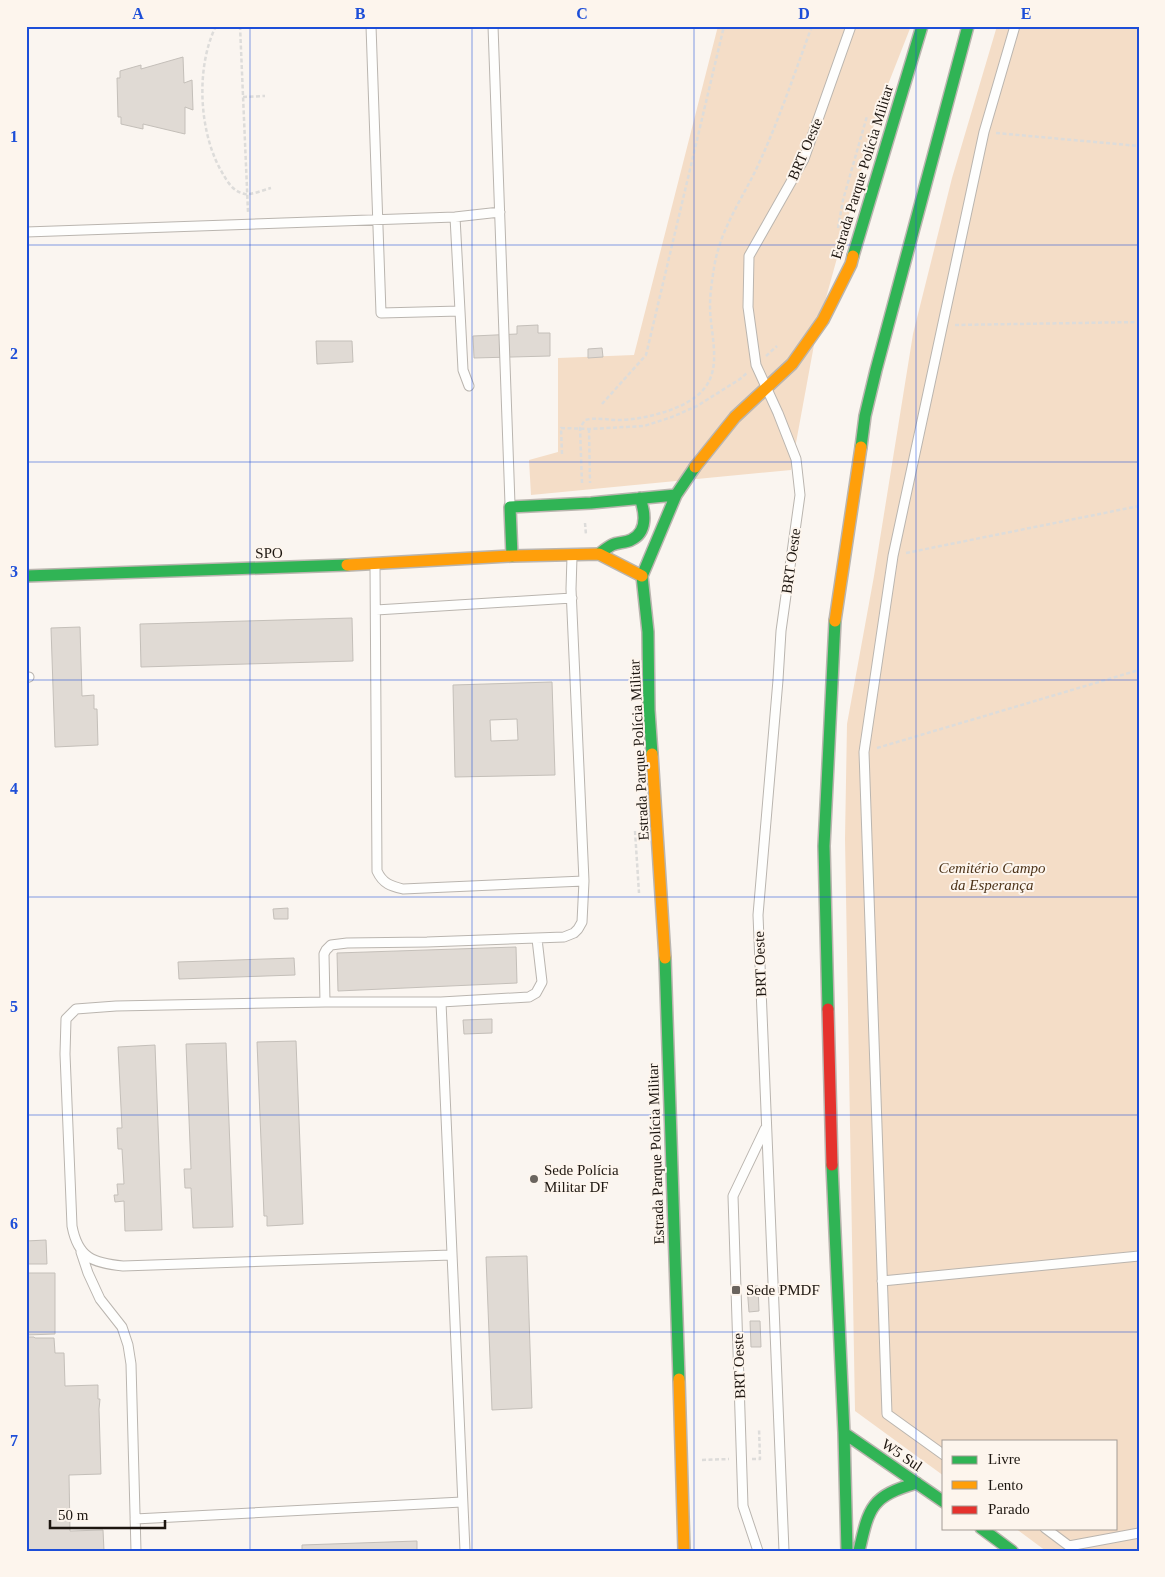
<svg xmlns="http://www.w3.org/2000/svg" width="1165" height="1577" viewBox="0 0 1165 1577" font-family="'Times New Roman',serif">
	<style>
		.green { fill: #f4ddc7 }
		.building { fill: #e0dad4; stroke: #c4bfb9; fill-rule: evenodd }
		.lines { fill: none; stroke-linecap: round; stroke-linejoin: round }
		.lane-casing { stroke: #bab5af; stroke-width: 11 }
		.fast-casing { stroke: #bab5af; stroke-width: 14 }
		.slow-casing { stroke: #bab5af; stroke-width: 14 }
		.jam-casing { stroke: #bab5af; stroke-width: 14 }
		.path { stroke: #dddcda; stroke-width: 2.5; stroke-dasharray: 4 2.5; stroke-linecap: butt }
		.lane { stroke: #fefefd; stroke-width: 9 }
		.fast { stroke: #30b455; stroke-width: 11 }
		.slow { stroke: #ff9f0a; stroke-width: 11 }
		.jam { stroke: #e5322d; stroke-width: 11 }
		.grid { fill: none; stroke: #1d4ed8; stroke-width: 1; stroke-opacity: 0.55 }
		.poi-dot { fill: #6a645e; stroke: #fdf5ed; stroke-width: 2 }
		.labels { text-anchor: middle; dominant-baseline: central; stroke-width: 4; stroke-linejoin: round; paint-order: stroke }
		.street-label { font-size: 15px; fill: #1d1610; stroke: #fdf5ed }
		.park-label { font-size: 15px; font-style: italic; fill: #4c3319; stroke: #fdf5ed }
		.poi-label { font-size: 15px; fill: #1d1610; stroke: #fdf5ed; text-anchor: start }
		.neatline { fill: none; stroke: #1d4ed8; stroke-width: 2 }
		.grid-label { font-size: 16px; text-anchor: middle; font-weight: bold; fill: #1d4ed8 }
	</style>
	<rect width="100%" height="100%" fill="#faf5f0"/>
	<!-- green -->
	<path class="green" d="M718,26H911L878,110L816,334L791,470L531,495L529,460L558,452V358L634,355Z
		M997,26H1139V1551H1046L1015,1528H1116V1441H944V1476L855,1411L845,839L847,724L874,576L913,334L952,178Z"/>
	<!-- building -->
	<path class="building" d="M183,57L184,83L192,80L193,110L185,107V134L143,124V129L121,124V117H118L117,78H120V71L141,65V69Z
		M538,325V333H550V356L474,358L473,336L517,334V326Z
		M316,341H352L353,362L317,364Z
		M602,348L603,357L588,358V349Z
		M352,618L353,661L141,667L140,624Z
		M80,627L82,696L94,695V709H97L98,745L55,747L51,628Z
		M552,682L555,775L455,777L453,685ZM517,719L518,740L491,741L490,720Z
		M288,908V919H274L273,909Z
		M516,947L517,983L338,991L337,953Z
		M294,958L295,975L179,979L178,962Z
		M492,1019V1033L464,1034L463,1020Z
		M296,1041L303,1224L267,1226V1216H264L257,1042Z
		M226,1043L233,1227L193,1228L191,1188H185L184,1169H191L186,1044Z
		M155,1045L162,1230L125,1231L124,1201L115,1202L114,1195H118L117,1184H124L122,1149H118L117,1128H122L118,1047Z
		M46,1240L47,1264H26V1241Z
		M527,1256L532,1408L492,1410L486,1257Z
		M26,1273H55V1334L26,1335Z
		M747,1286H758L759,1311L749,1312Z
		M750,1321H760L761,1347H751Z
		M26,1337H34L35,1338H54L55,1353H64L65,1386L98,1385V1399H100L99,1409L101,1474L69,1475L70,1531L103,1530L104,1551H26Z
		M417,1541V1551H302V1545Z"/>
	<g class="lines">
		<!-- lane casing -->
		<g class="lane-casing">
			<path id="lane" d="M371,26L381,313L460,311L455,217
				M493,26L510,504
				M26,232L455,217L500,212
				M460,311L463,370L469,386
				M375,566L377,871C383,884 391,886 403,889L584,881
				M376,610L572,598
				M26,678L29,677
				M325,1002L324,954L326,950L331,945L347,943L427,942L564,937L574,933L578,929L582,922L584,881L571,589L572,557
				M441,1002L465,1551
				M81,1252L88,1273L100,1299L122,1327L128,1345L131,1364L136,1551
				M451,1255L123,1266C93,1263 78,1258 72,1226L65,1054L66,1019L76,1009L116,1006L325,1002H441L529,997L536,993L542,982L537,939
				M882,1281L1139,1256
				M944,1455L887,1414L864,752L893,556L984,132L1015,26
				M135,1519L462,1502
				M1045,1528L1069,1546L1139,1533
				M758,1551L743,1506L733,1196L765,1129
				M784,1551L758,915L778,680L781,631L800,495L796,459L778,413L756,365L748,307L749,256L804,159L851,26"/>
		</g>
		<!-- fast casing -->
		<g class="fast-casing">
			<path id="fast" d="M853,256L922,26
				M861,447L865,416L876,370L968,26
				M599,554C603,551 608,547 612,545C618,542 625,543 631,540C648,532 645,512 640,498
				M512,556L510,507L591,503L676,495
				M26,576L347,565
				M652,754L649,710L648,632L642,576L676,495L695,467
				M665,958L679,1379
				M828,1009L824,846L835,621
				M832,1165L844,1433L847,1551
				M844,1433L944,1502
				M981,1528L1012,1551
				M859,1551C869,1507 871,1496 917,1483"/>
		</g>
		<!-- slow casing -->
		<g class="slow-casing">
			<path id="slow" d="M695,467L735,417L792,364L823,320L851,264L853,256
				M347,565L512,556L599,554L642,576
				M835,621L861,447
				M652,754L665,958
				M679,1379L684,1551"/>
		</g>
		<!-- jam casing -->
		<g class="jam-casing">
			<path id="jam" d="M828,1009L832,1165"/>
		</g>
		<!-- path -->
		<path class="path" d="M216,26C195,68 199,135 223,174C228,183 234,192 245,194C252,195 263,190 271,188
			M240,26L248,212
			M243,97L265,96
			M996,133L1139,146
			M838,228L843,200L867,116
			M955,325L1139,322
			M766,356L777,346
			M602,404L646,355L724,26
			M589,429L590,483
			M562,454L561,428L589,429L644,426L672,417L697,406L740,379L747,373
			M582,483L580,428L585,420C597,417 607,420 619,420C643,420 687,409 703,390C723,368 710,333 710,306C710,294 712,280 714,268C720,228 744,197 760,161C780,117 795,72 812,26
			M585,523L586,535
			M906,553L1139,506
			M877,748L1139,670
			M635,831L639,893
			M752,1459H760L759,1428
			M702,1460L729,1459"/>
		<!-- lane -->
		<use href="#lane" class="lane"/>
		<!-- fast -->
		<use href="#fast" class="fast"/>
		<!-- slow -->
		<use href="#slow" class="slow"/>
		<!-- jam -->
		<use href="#jam" class="jam"/>
	</g>
	<!-- grid -->
	<path class="grid" d="M250,26V1551M472,26V1551M694,26V1551M916,26V1551M26,245H1139M26,462H1139M26,680H1139M26,897H1139M26,1115H1139M26,1332H1139"/>
	<!-- markers -->
	<g class="poi-dot">
		<circle cx="534" cy="1179" r="5"/>
		<rect x="731" y="1285" width="10" height="10" rx="2.5"/>
	</g>
	<g class="labels">
		<!-- street labels -->
		<g class="street-label">
			<text transform="translate(805 149) rotate(-67)">BRT Oeste</text>
			<text transform="translate(862 172) rotate(-73)">Estrada Parque Polícia Militar</text>
			<text transform="translate(269 553) rotate(-1)">SPO</text>
			<text transform="translate(791 561) rotate(-82)">BRT Oeste</text>
			<text transform="translate(639 750) rotate(-93)">Estrada Parque Polícia Militar</text>
			<text transform="translate(760 964) rotate(-92)">BRT Oeste</text>
			<text transform="translate(656 1154) rotate(-92)">Estrada Parque Polícia Militar</text>
			<text transform="translate(739 1366) rotate(-92)">BRT Oeste</text>
			<text transform="translate(902 1455) rotate(34)">W5 Sul</text>
		</g>
		<!-- park labels -->
		<g class="park-label">
			<text x="992" y="868">Cemitério Campo<tspan x="992" dy="17">da Esperança</tspan></text>
		</g>
		<!-- poi labels -->
		<g class="poi-label">
			<text x="544" y="1170">Sede Polícia<tspan x="544" dy="17">Militar DF</tspan></text>
			<text x="746" y="1290">Sede PMDF</text>
		</g>
	</g>
	<!-- border -->
	<rect width="1165" height="1577" fill="none" stroke="#fdf5ed" stroke-width="55"/>
	<!-- legend -->
	<rect x="942" y="1440" width="175" height="90" fill="#fdf5ed" stroke="#a39c95"/>
	<rect x="952" y="1456" width="25" height="8" fill="#30b455" stroke="#a39c95"/>
	<text x="988" y="1464" font-size="15" fill="#1d1610">Livre</text>
	<rect x="952" y="1481" width="25" height="8" fill="#ff9f0a" stroke="#a39c95"/>
	<text x="988" y="1490" font-size="15" fill="#1d1610">Lento</text>
	<rect x="952" y="1506" width="25" height="8" fill="#e5322d" stroke="#a39c95"/>
	<text x="988" y="1514" font-size="15" fill="#1d1610">Parado</text>
	<!-- scale -->
	<path d="M50 1520v8h115v-8" fill="none" stroke="#1d1610" stroke-width="2.5"/>
	<text x="58" y="1520" font-size="15" fill="#1d1610" stroke="#fdf5ed" stroke-width="4" paint-order="stroke">50 m</text>
	<rect x="28" y="28" width="1110" height="1522" class="neatline"/>
	<g class="grid-label">
		<text x="138" y="19">A</text>
		<text x="360" y="19">B</text>
		<text x="582" y="19">C</text>
		<text x="804" y="19">D</text>
		<text x="1026" y="19">E</text>
		<text x="14" y="142">1</text>
		<text x="14" y="359">2</text>
		<text x="14" y="577">3</text>
		<text x="14" y="794">4</text>
		<text x="14" y="1012">5</text>
		<text x="14" y="1229">6</text>
		<text x="14" y="1446">7</text>
	</g>
</svg>
